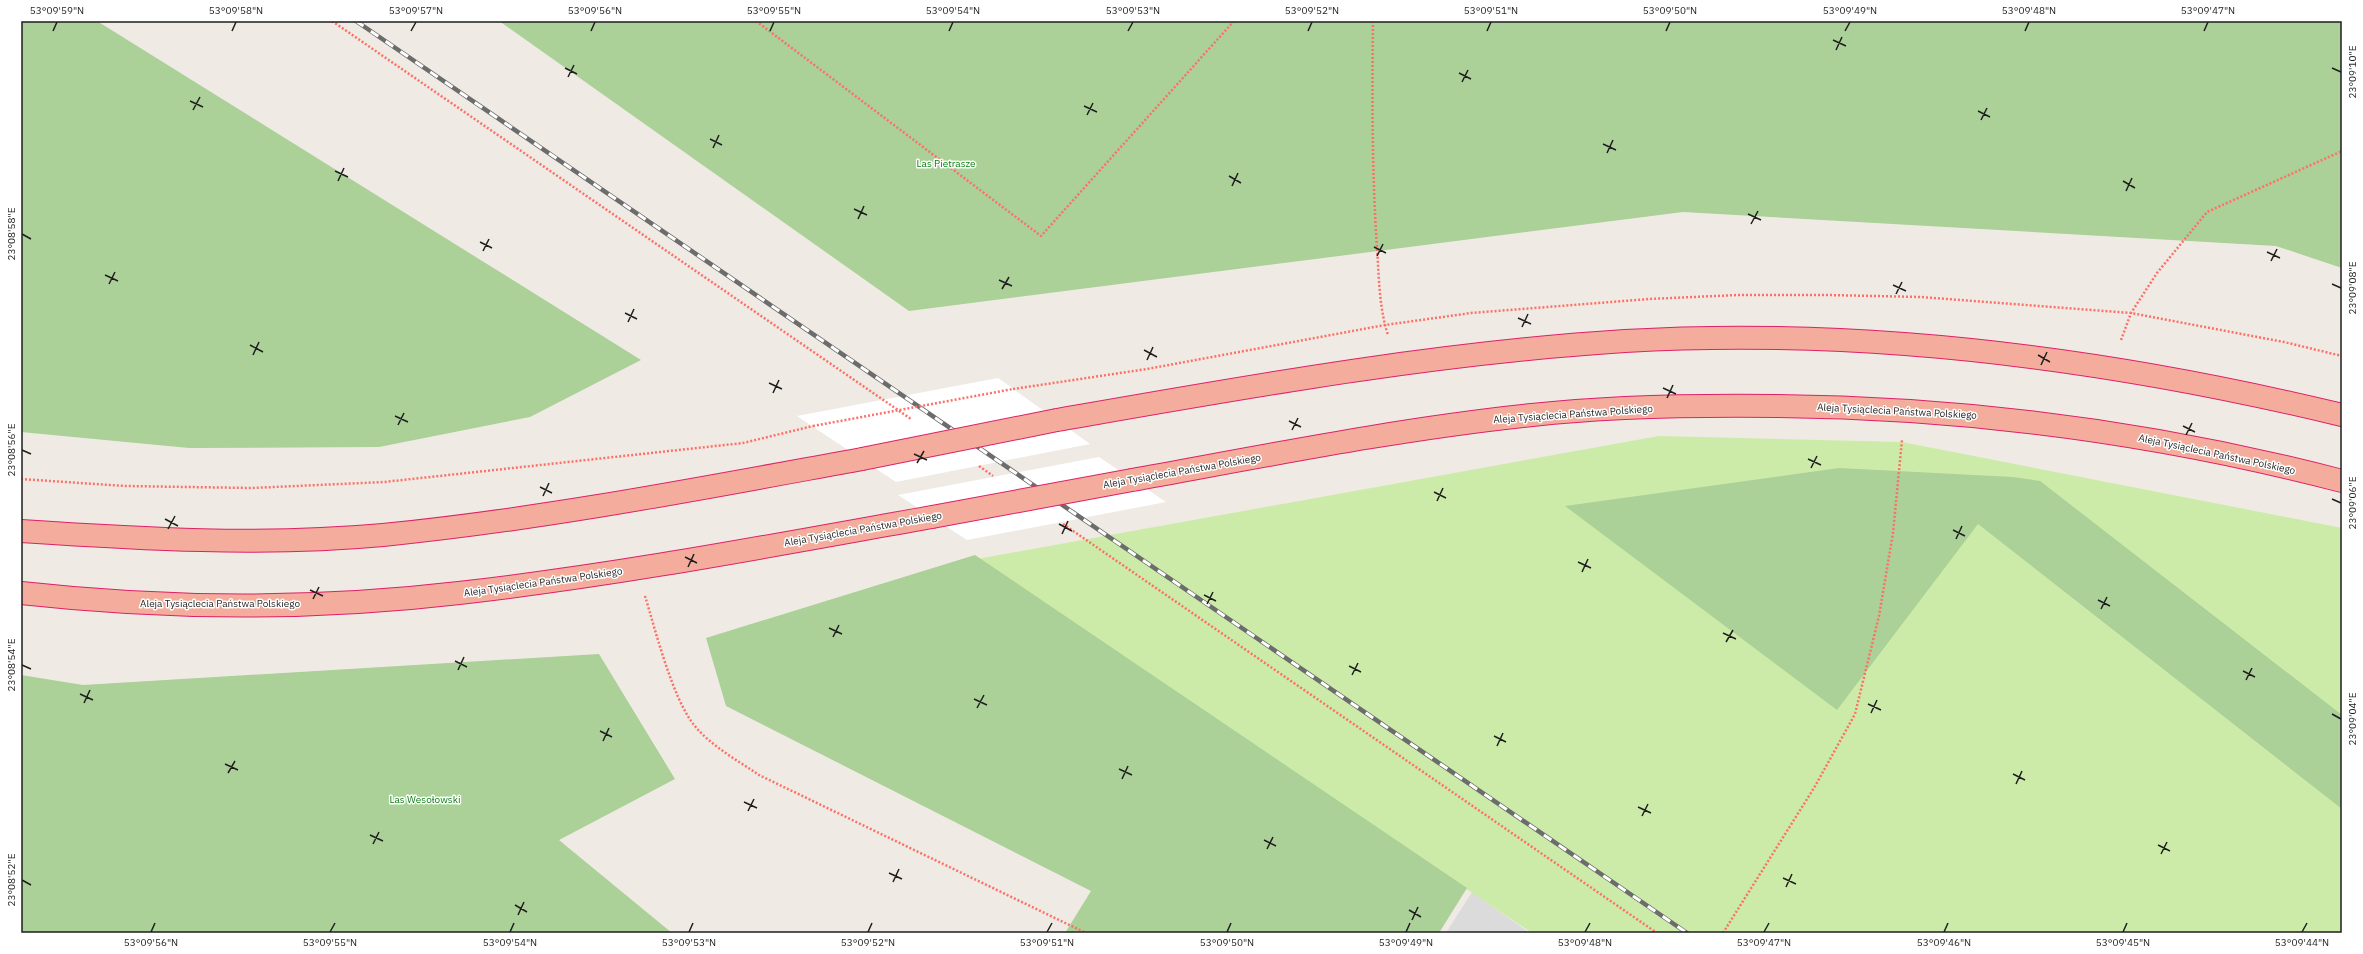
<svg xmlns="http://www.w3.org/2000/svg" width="2363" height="954" viewBox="0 0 2363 954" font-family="'IBM Plex Sans',sans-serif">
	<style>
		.residential { fill: #dcdbdb }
		.grass { fill: #cceba8 }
		.forest { fill: #abd098 }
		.pier { fill: #fff }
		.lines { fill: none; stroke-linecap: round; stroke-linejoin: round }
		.trunk-casing { stroke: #de2069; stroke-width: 24 }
		.path { stroke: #fd7067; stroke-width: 2.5; stroke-dasharray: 2 2; stroke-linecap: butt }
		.trunk { stroke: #f4ac9c; stroke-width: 22 }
		.rail-casing { stroke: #6c6c6c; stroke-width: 4.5 }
		.rail { stroke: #fff; stroke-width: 3; stroke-dasharray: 9; stroke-linecap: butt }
		.trunk-bridge-casing { stroke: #de2069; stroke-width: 24; stroke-linecap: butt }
		.path-bridge { stroke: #fd7067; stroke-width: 2.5; stroke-dasharray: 2 2; stroke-linecap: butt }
		.trunk-bridge { stroke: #f4ac9c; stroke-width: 22 }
		.ticks { fill: none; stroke: #1e1e1e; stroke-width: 1.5 }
		.labels { text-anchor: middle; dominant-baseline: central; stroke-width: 3; stroke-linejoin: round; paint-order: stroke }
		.park-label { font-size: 10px; fill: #097f0e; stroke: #fff }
		.street-label { font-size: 10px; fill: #1e1e1e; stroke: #fff }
		.neatline { fill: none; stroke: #1e1e1e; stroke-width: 1.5 }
		.ticks-label { font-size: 10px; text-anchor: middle; fill: #1e1e1e }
	</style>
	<rect width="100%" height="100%" fill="#efebe4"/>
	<!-- residential -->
	<path class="residential" d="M1472,892L1530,933H1446Z"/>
	<!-- grass -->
	<path class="grass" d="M1659,436L1902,442L2342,528V933H1532L977,559Z"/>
	<!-- forest -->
	<path class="forest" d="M21,21H97L641,360L530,417L379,447L189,448L21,432Z
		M499,21H2342V268L2276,246L1683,212L909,311Z
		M1839,468L2013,477L2040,481L2342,715V809L1978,524L1837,710L1565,506Z
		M975,555L1467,888L1439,933H1065L1091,891L726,706L706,638Z
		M599,654L675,779L559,840L672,933H21V675L83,685Z"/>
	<!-- pier -->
	<path class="pier" d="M998,378L1090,444L896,482L797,416Z
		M1099,457L1166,502L967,540L898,495Z"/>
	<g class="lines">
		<!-- trunk casing -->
		<g class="trunk-casing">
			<path id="trunk" d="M1057,420C1246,387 1434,353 1625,341C1864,327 2110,359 2342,415
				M1132,480C1265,456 1398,429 1532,415C1613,406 1696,405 1778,406C1968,408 2158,433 2342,481
				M21,531C141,539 263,546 383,535C544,519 703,488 862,459
				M21,593C165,609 314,610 459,593C618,575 775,545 932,517"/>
		</g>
		<!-- path -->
		<path class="path" d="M332,21L911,419
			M756,21L1041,236L1234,21
			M1373,21C1372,97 1372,173 1377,248C1379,277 1379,308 1388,335
			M2121,340L2131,313L2157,273L2207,212L2342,151
			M1013,389L1147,369L1385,325L1471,313L1649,299L1738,295H1828L1921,297L2131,313L2284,342L2342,356
			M979,466L993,476
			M21,479L125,486L252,488L384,482L743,443L813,426
			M1063,524L1657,933
			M645,596C656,632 672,697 694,725C711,746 737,760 759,775L1086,933
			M1723,933L1814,788L1855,714L1879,616L1893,533L1902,440"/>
		<!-- trunk -->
		<use href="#trunk" class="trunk"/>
		<!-- rail casing -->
		<g class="rail-casing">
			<path id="rail" d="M356,21L1687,933"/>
		</g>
		<!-- rail -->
		<use href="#rail" class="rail"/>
		<!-- trunk-bridge casing -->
		<g class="trunk-bridge-casing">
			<path id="trunk-bridge" d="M862,459L1057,420
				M932,517L1132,480"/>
		</g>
		<!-- path-bridge -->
		<path class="path-bridge" d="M813,426L1013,389"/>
		<!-- trunk-bridge -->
		<use href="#trunk-bridge" class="trunk-bridge"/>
	</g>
	<!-- ticks -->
	<path class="ticks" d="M53,31L57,22M232,31L236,22M411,31L416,22M591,31L595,22M770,31L774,22M949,31L953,22M1128,31L1133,22M1308,31L1312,22M1487,31L1491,22M1666,31L1670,22M1845,31L1850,22M2025,31L2029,22M2204,31L2208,22M1833,40L1846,46M1836,50L1842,37M565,68L577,74M2332,68L2341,72M1459,73L1471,79M568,77L574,65M1462,82L1468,70M190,101L203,107M1084,106L1097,112M193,110L200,97M1978,111L1990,117M1087,115L1093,103M1981,120L1987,108M710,139L722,145M1603,144L1616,150M713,148L719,135M1607,153L1613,140M335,171L348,177M1229,176L1241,183M338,181L344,168M2123,181L2135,188M1232,186L1238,173M2126,191L2132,178M854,209L867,215M1748,214L1761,220M858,219L864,206M1751,224L1758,211M22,234L31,239M480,242L492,248M1374,247L1386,253M483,251L489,239M2267,252L2280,258M1377,256L1383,244M2271,261L2277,249M105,275L118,281M999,280L1012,286M109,284L115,272M2332,284L2341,288M1893,285L1906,291M1002,289L1009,277M1896,294L1902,282M625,313L637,319M1518,318L1531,324M628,322L634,309M1522,327L1528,314M250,345L263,352M1144,350L1157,357M253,355L259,342M2038,355L2050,362M1147,360L1153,347M2041,365L2047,352M769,383L782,389M1663,388L1676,394M773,393L779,380M1667,398L1673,385M395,416L408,422M1289,421L1301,427M398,425L404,413M2183,426L2195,432M1292,430L1298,418M2186,435L2192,423M22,450L31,454M914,454L927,460M1808,459L1821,465M917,463L924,451M1811,468L1817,456M540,487L552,493M1434,492L1446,498M543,496L549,483M2332,499L2341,503M1437,501L1443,488M165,519L178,526M1059,524L1072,531M168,529L175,516M1953,530L1965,536M1062,534L1068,521M1956,539L1962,526M685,557L697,563M1578,562L1591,568M688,567L694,554M1582,572L1588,559M310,590L323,596M1204,595L1216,601M313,599L319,587M2098,600L2110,606M1207,604L1213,592M2101,609L2107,597M829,628L842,634M1723,633L1736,639M833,637L839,625M1726,642L1733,630M455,661L467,667M22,665L31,669M1349,666L1361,672M458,670L464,657M2243,671L2255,677M1352,675L1358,663M2246,680L2252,668M80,694L93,700M974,699L987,705M84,703L90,690M1868,704L1881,710M977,708L984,695M1871,713L1877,700M2332,714L2341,719M600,731L612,737M1494,736L1506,742M603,741L609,728M1497,746L1503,733M225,764L238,770M1119,769L1132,775M228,773L235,761M2013,774L2025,780M1122,779L1128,766M2016,784L2022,771M744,802L757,808M1638,807L1651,813M748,811L754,799M1642,816L1648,804M370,835L383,841M1264,840L1276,846M373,844L379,832M2158,845L2170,851M1267,849L1273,837M2161,854L2167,842M889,873L902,879M1783,878L1796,884M22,880L31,885M893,882L899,869M1786,887L1792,874M515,905L527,912M1409,910L1421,917M518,915L524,902M1412,920L1418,907M151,932L155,923M330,932L335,923M510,932L514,923M689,932L693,923M868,932L872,923M1047,932L1052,923M1227,932L1231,923M1406,932L1410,923M1585,932L1590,923M1764,932L1769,923M1944,932L1948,923M2123,932L2127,923M2302,932L2307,923"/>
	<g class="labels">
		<!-- park labels -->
		<g class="park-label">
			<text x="946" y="163">Las Pietrasze</text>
			<text x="425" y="799">Las Wesołowski</text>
		</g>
		<!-- street labels -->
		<g class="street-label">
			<text transform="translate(1897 411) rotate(3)">Aleja Tysiąclecia Państwa Polskiego</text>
			<text transform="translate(1573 414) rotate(-4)">Aleja Tysiąclecia Państwa Polskiego</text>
			<text transform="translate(2217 454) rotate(12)">Aleja Tysiąclecia Państwa Polskiego</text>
			<text transform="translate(1182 471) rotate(-10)">Aleja Tysiąclecia Państwa Polskiego</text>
			<text transform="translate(863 529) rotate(-10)">Aleja Tysiąclecia Państwa Polskiego</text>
			<text transform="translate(543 582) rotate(-8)">Aleja Tysiąclecia Państwa Polskiego</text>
			<text x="220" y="603">Aleja Tysiąclecia Państwa Polskiego</text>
		</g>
	</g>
	<!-- border -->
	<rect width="2363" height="954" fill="none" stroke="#ffffff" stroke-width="44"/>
	<rect x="22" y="22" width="2319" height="910" class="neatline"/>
	<g class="ticks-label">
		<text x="57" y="14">53°09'59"N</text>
		<text x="236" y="14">53°09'58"N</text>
		<text x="416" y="14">53°09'57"N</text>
		<text x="595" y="14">53°09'56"N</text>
		<text x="774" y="14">53°09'55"N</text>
		<text x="953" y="14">53°09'54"N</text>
		<text x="1133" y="14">53°09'53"N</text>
		<text x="1312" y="14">53°09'52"N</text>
		<text x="1491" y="14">53°09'51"N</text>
		<text x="1670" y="14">53°09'50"N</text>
		<text x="1850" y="14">53°09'49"N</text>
		<text x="2029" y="14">53°09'48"N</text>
		<text x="2208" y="14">53°09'47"N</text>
		<text transform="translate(2352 72) rotate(-90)" y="4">23°09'10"E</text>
		<text transform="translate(11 234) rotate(-90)" y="4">23°08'58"E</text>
		<text transform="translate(2352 288) rotate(-90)" y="4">23°09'08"E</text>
		<text transform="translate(11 450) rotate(-90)" y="4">23°08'56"E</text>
		<text transform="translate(2352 503) rotate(-90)" y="4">23°09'06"E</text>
		<text transform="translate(11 665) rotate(-90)" y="4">23°08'54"E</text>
		<text transform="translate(2352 719) rotate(-90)" y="4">23°09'04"E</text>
		<text transform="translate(11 880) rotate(-90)" y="4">23°08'52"E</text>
		<text x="151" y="946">53°09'56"N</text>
		<text x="330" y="946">53°09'55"N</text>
		<text x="510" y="946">53°09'54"N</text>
		<text x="689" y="946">53°09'53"N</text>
		<text x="868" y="946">53°09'52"N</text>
		<text x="1047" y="946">53°09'51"N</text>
		<text x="1227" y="946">53°09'50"N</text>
		<text x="1406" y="946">53°09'49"N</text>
		<text x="1585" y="946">53°09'48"N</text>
		<text x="1764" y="946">53°09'47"N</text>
		<text x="1944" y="946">53°09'46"N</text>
		<text x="2123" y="946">53°09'45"N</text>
		<text x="2302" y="946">53°09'44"N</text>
	</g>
</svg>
